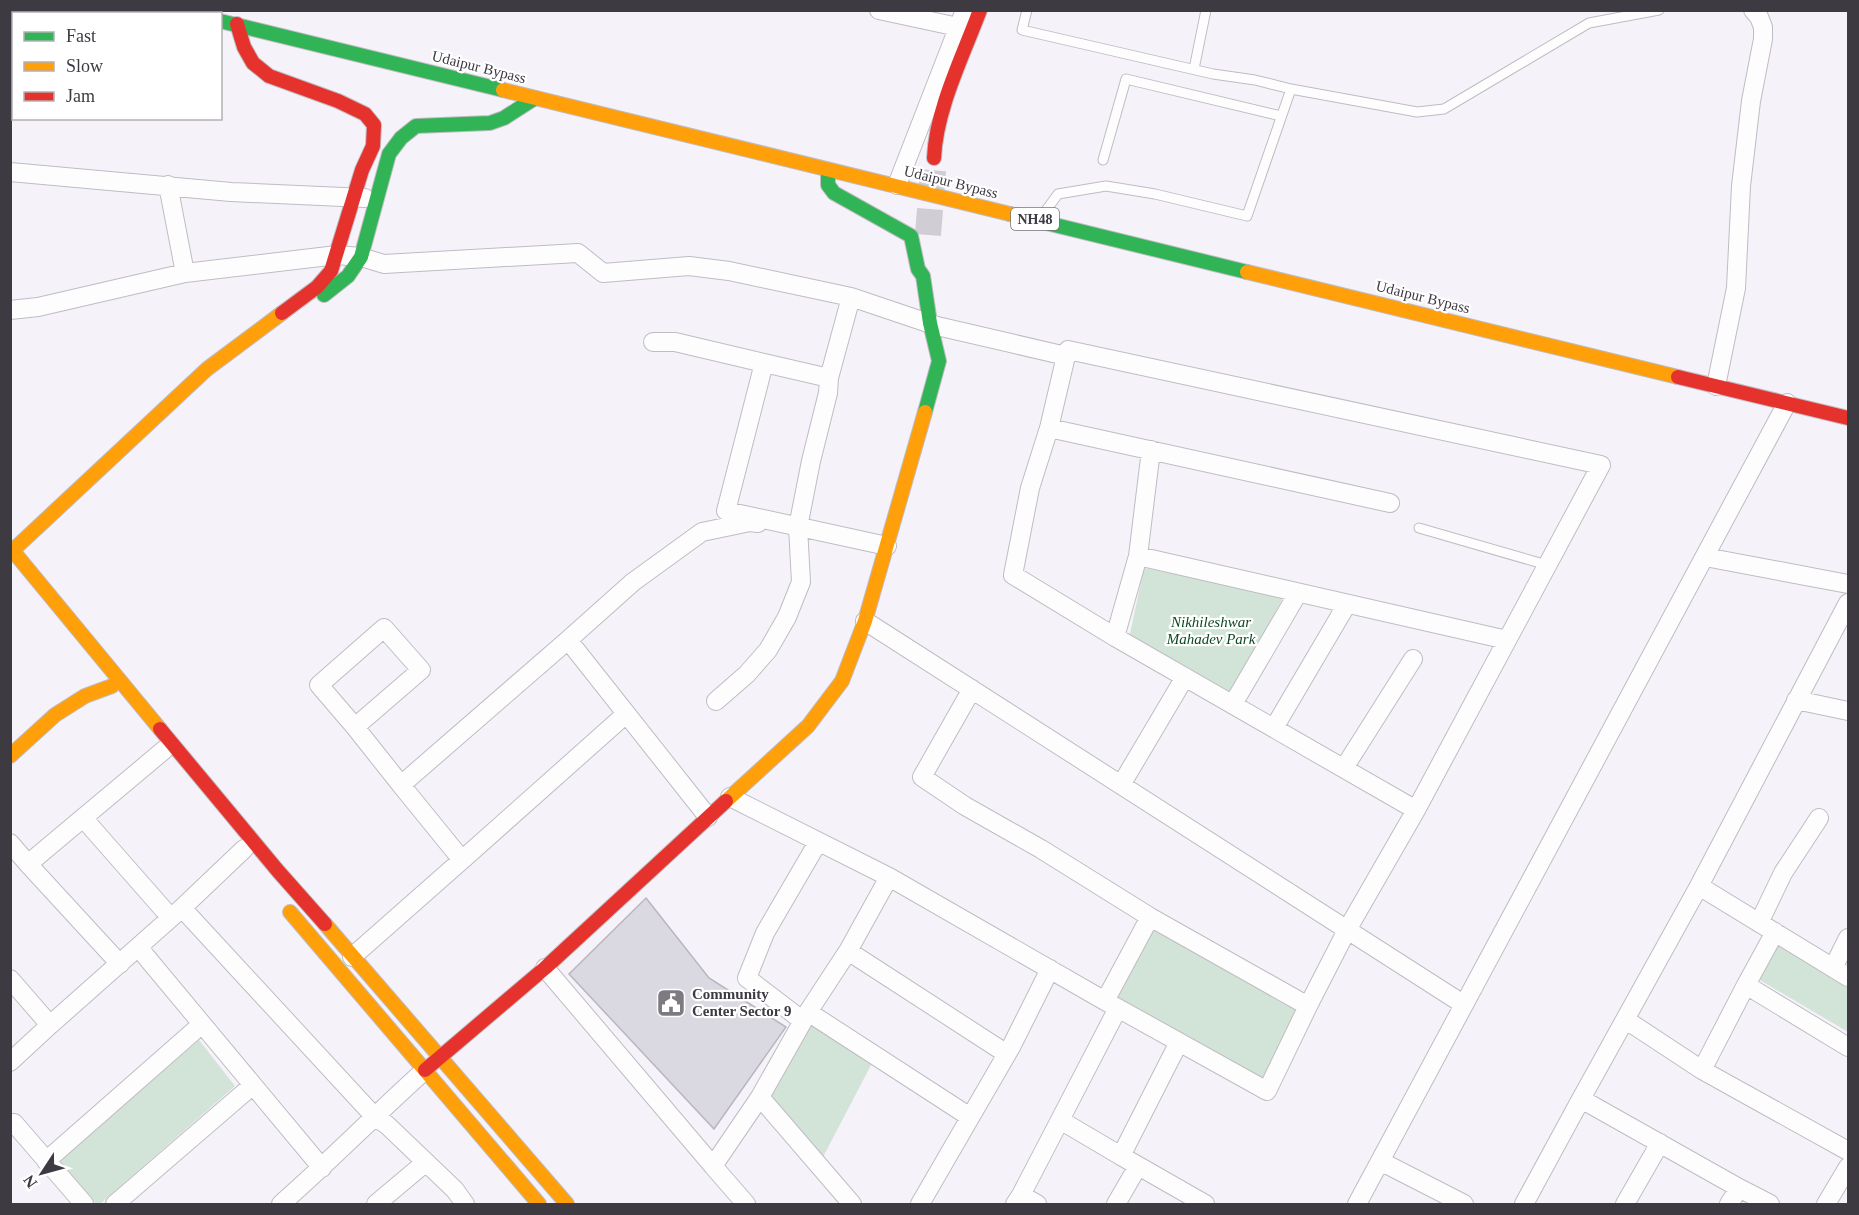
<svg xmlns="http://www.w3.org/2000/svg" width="1859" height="1215" viewBox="0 0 1859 1215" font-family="'Times New Roman',serif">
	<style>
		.green { fill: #d2e3d7 }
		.building { fill: #dad8e0; stroke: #b9b6be; stroke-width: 1.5 }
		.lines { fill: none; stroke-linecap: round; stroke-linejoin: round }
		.secondary-tunnel { stroke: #d1cdd5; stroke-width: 26; stroke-dasharray: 26 13; stroke-linecap: butt }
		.lane-casing { stroke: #bfbcc2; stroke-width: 11 }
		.street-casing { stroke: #bfbcc2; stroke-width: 20 }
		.fast-casing { stroke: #bfbcc2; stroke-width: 16 }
		.slow-casing { stroke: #bfbcc2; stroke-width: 16 }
		.jam-casing { stroke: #bfbcc2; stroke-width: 16 }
		.lane { stroke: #fefdfe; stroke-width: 9 }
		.street { stroke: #fefdfe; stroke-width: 18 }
		.fast { stroke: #30b455; stroke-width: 14 }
		.slow { stroke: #ff9f0a; stroke-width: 14 }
		.jam { stroke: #e5322d; stroke-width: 14 }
		.labels { text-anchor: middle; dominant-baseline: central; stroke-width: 4.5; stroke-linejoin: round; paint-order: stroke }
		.shield { fill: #fff; stroke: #78757b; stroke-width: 1.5 }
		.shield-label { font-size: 14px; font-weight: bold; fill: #3e3a42 }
		.street-label { font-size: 15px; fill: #3e3a42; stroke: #fff }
		.park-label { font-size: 15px; font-style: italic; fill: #0d4721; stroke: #fff }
		.poi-label { font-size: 15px; font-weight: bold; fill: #3e3a42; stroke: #fff; text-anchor: start }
	</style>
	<rect width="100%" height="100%" fill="#f6f2fa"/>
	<!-- green -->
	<path class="green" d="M1144,568L1284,596L1228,699L1130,634Z
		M1154,924L1301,1008L1261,1088L1108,997Z
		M1774,941L1848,986V1032L1753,976Z
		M810,1022L871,1065L822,1159L768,1099Z
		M199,1040L235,1086L100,1204H96L59,1161Z"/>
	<!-- building -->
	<path class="building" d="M646,898L709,978L786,1027L714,1129L569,974Z"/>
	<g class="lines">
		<!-- secondary-tunnel -->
		<path class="secondary-tunnel" d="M928,235L934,158"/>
		<!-- lane casing -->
		<g class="lane-casing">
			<path id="lane" d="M1027,10L1022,30L1213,74L1255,80L1291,89
				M1194,69L1206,10
				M1103,160L1126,79L1281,116
				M1042,216L1058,194L1106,186L1155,194L1247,216L1291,89L1417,112L1444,109L1589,23L1659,10
				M1419,528L1547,565"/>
		</g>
		<!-- street casing -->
		<g class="street-casing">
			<path id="street" d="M879,10L958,27
				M10,172L231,192L365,198
				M168,185L185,273
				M897,185L965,10
				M851,297L937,326L1066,356L1049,428L1030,488L1013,575L1115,637
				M10,310L38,307L185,273L337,255L361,257L384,264L578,253L603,273L689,266L729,271L851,297L829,378
				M653,342H675L764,363
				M1066,356L1068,350L1601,465L1416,810L1115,637L1138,556L1151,450
				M1716,386L1736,288L1741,186L1751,101L1763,39V27L1759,17L1753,10
				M1049,428L1390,503
				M1138,556L1507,640
				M1705,557L1848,584
				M865,621L1463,1004
				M568,640L401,785L462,860L626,714
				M1796,700L1848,711
				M716,701L747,674L768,650L787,617L801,582L798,527L811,461L828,393L829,378L764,363L726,511L887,546
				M1233,704L1298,593
				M355,727L319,685L384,628L421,670L355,727L401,785
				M1274,728L1347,604
				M1344,768L1413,659
				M1121,785L1185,677
				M730,797L889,877L1105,1001L1150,917L1041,849L965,806L922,777L972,689
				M708,817L568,640L633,582L702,532L750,522L758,523
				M84,819L171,918
				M10,843L28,864
				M889,877L848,951L1007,1054
				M1699,886L1848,603
				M182,908L374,1116L387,1125L455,1190L465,1204
				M1759,923L1783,873L1819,818
				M1775,932L1746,985L1848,1047
				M138,947L322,1168
				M352,957L462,860
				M120,964L28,864L164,750
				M545,968L713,1166L760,1097
				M1833,968L1848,938
				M10,979L50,1025L10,1062
				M1105,1001L1267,1091L1308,1006L1150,917
				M1308,1006L1347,930L1416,810
				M1118,1008L1060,1120L1121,1156L1179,1042
				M808,1012L848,951
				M1626,1020L1702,1070L1746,985
				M803,1021L747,978L765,933L818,842
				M50,1025L182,908L244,849
				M1702,1070L1848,1151
				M1581,1099L1699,886L1848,977
				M10,1126L14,1123L84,1204
				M1121,1156L1205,1204
				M46,1161L202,1024
				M1380,1161L1464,1204
				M713,1166L746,1204
				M1739,1188L1770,1204
				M1021,1195L1060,1120
				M115,1204L253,1085
				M281,1204C330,1161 376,1114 425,1070
				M376,1204L426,1162
				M852,1204L760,1097L808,1012L970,1117
				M920,1204L1011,1047L1050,969
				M1015,1204L1021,1195L1037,1204
				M1116,1204L1138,1166
				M1357,1204L1787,403
				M1524,1204L1581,1099L1739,1188L1729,1204
				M1625,1204L1660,1143
				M1826,1204L1848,1167"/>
		</g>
		<!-- fast casing -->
		<g class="fast-casing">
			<path id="fast" d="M220,21L503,90
				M828,170V185L834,193L911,236L918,269L923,276L930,323L939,361L925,412
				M1010,214L1247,272
				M324,295L348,276L361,257L389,154L401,138L416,126L490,123L504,118L535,98"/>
		</g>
		<!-- slow casing -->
		<g class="slow-casing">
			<path id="slow" d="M178,10L191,14
				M503,90L1010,214
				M1247,272L1678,377
				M13,551L160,729
				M10,553L207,369L282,313
				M10,756L55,715L85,696L112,686
				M726,801L808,726L842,681L865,621L925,412
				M290,912L539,1204
				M325,924L567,1204"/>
		</g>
		<!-- jam casing -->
		<g class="jam-casing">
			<path id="jam" d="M237,24L244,47L253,63L269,76L338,101L365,114L374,125L373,146L362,170L331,271L317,287L282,313
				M934,158C936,109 963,56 980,10
				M1678,377L1848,418
				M160,729L278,871L325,924
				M425,1070L545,968L726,801"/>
		</g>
		<!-- lane -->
		<use href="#lane" class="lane"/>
		<!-- street -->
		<use href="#street" class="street"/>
		<!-- fast -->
		<use href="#fast" class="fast"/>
		<!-- slow -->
		<use href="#slow" class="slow"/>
		<!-- jam -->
		<use href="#jam" class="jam"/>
	</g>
	<!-- icons -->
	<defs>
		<g id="civic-square" transform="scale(1.5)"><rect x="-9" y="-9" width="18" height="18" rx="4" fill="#7e7a82" stroke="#fff"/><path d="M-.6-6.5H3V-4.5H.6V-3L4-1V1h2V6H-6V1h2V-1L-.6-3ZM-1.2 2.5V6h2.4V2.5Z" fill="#fff"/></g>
	</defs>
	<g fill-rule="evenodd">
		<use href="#civic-square" x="671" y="1003"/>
	</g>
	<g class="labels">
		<!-- shield labels -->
		<rect class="shield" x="1011" y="208" width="48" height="22" rx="4.5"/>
		<g class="shield-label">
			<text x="1035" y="219">NH48</text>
		</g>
		<!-- street labels -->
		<g class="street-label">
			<text transform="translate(479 67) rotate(14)">Udaipur Bypass</text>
			<text transform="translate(951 182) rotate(14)">Udaipur Bypass</text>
			<text transform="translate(1423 297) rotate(14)">Udaipur Bypass</text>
		</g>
		<!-- park labels -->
		<g class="park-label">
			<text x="1211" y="622">Nikhileshwar<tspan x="1211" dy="17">Mahadev Park</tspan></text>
		</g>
		<!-- poi labels -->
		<g class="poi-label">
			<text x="692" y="994">Community<tspan x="692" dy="17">Center Sector 9</tspan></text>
		</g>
	</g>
	<!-- border -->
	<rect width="1859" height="1215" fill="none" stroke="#3e3a42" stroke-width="24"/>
	<!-- legend -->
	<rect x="12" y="12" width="210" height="108" fill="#ffffff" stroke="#b2b0b3" stroke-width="1.5"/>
	<rect x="24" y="32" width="30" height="9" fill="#30b455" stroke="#b2b0b3" stroke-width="1.5"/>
	<text x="66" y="42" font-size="18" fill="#3e3a42">Fast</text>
	<rect x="24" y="62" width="30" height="9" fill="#ff9f0a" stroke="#b2b0b3" stroke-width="1.5"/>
	<text x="66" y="72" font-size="18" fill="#3e3a42">Slow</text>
	<rect x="24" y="92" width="30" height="9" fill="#e5322d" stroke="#b2b0b3" stroke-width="1.5"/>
	<text x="66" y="102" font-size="18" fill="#3e3a42">Jam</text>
	<!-- north arrow -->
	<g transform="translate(42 1173) rotate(234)" stroke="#ffffff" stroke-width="4.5" paint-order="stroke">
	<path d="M0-4.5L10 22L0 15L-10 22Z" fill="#3e3a42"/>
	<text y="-9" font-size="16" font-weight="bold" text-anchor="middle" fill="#3e3a42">N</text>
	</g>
</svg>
